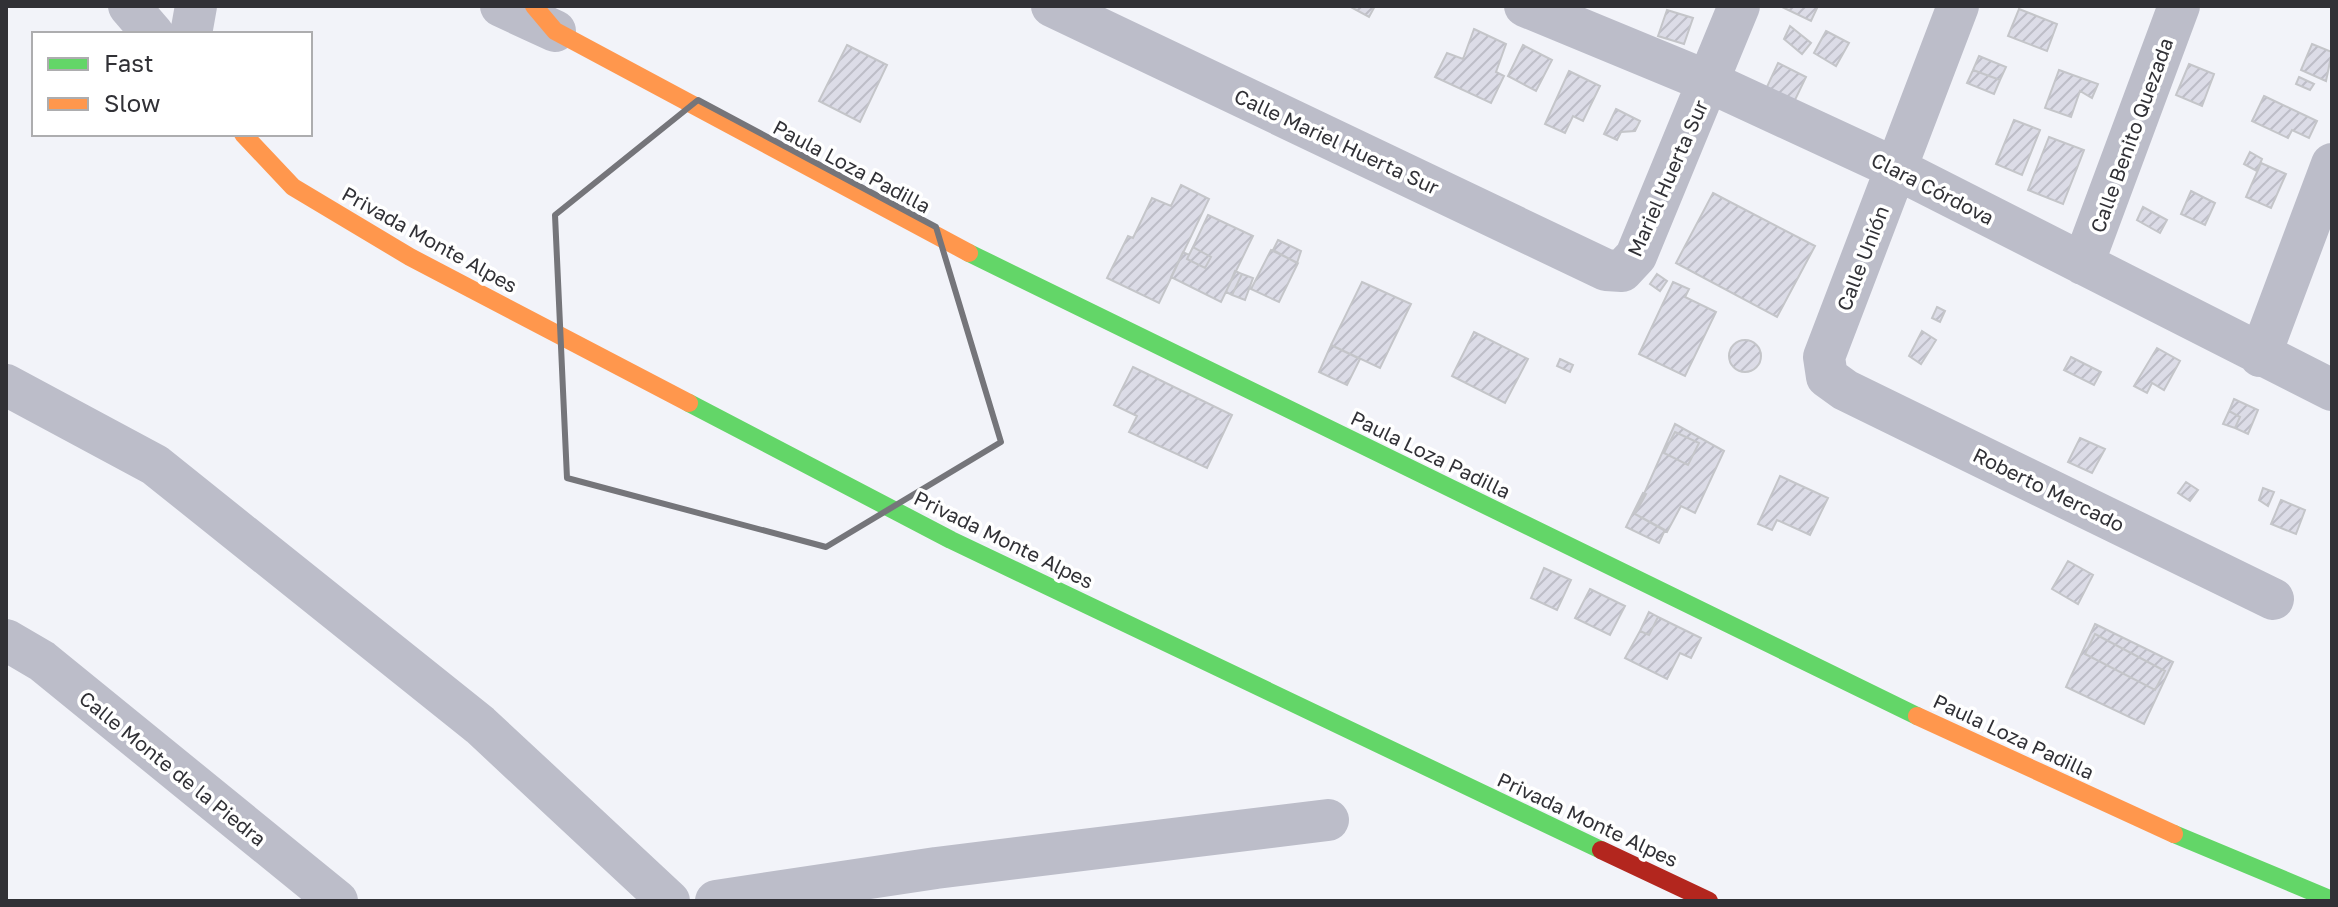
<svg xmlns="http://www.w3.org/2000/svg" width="2338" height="907" viewBox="0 0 2338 907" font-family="'Golos Text',sans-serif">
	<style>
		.building { fill: url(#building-hatch); stroke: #c4c5c9; stroke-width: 2; fill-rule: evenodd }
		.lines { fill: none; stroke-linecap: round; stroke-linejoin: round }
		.street { stroke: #bcbdc9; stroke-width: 42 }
		.fast { stroke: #63d668; stroke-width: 18 }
		.slow { stroke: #ff974d; stroke-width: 18 }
		.jam { stroke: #b3261e; stroke-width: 18 }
		.marked { fill: none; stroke: #75757a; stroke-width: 6; stroke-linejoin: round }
		.labels { text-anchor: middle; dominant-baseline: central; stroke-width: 7; stroke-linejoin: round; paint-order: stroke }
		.street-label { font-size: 20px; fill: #313136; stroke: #fff }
	</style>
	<defs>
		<pattern id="building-hatch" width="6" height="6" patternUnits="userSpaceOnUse" patternTransform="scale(2)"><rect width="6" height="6" fill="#dcdce7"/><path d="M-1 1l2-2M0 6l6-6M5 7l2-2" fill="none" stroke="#bdbdc7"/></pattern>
	</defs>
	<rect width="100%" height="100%" fill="#f2f3f9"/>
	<!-- building -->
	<path class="building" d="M1349,6H1375L1369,17Z
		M1780,6H1818L1811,21Z
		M2019,9L2057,24L2047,51L2008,36Z
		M1667,10L1693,18L1684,44L1658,36Z
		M1790,26L1811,43L1802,54L1784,39Z
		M1474,29L1506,44L1496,72L1504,76L1491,103L1435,77L1447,53L1463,59Z
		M1826,31L1849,43L1836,66L1814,53Z
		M2312,44L2332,52L2326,81L2301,70Z
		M847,45L887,65L860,122L819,101Z
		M1523,45L1552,60L1536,91L1508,76Z
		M1979,56L2006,67L2000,80L1973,70Z
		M1778,63L1806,77L1794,102L1766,89Z
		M2189,64L2214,74L2202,106L2176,95Z
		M1973,70L2000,80L1994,94L1967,83Z
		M2059,70L2098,84L2092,98L2080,91L2071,117L2045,108Z
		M1569,71L1600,86L1583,121L1573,116L1565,133L1545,124Z
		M2299,77L2314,84L2310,90L2296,84Z
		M2264,96L2317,121L2309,138L2292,130L2288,138L2252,121Z
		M1616,109L1640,121L1635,131L1621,132L1617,140L1604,134Z
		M2014,120L2040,130L2022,175L1996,164Z
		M2049,137L2084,150L2063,204L2028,190Z
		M2250,152L2262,159L2257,171L2244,164Z
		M2261,163L2286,174L2271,208L2246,197Z
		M1181,185L1209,199L1159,303L1107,278L1128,236L1133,238L1152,198L1171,206Z
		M2191,191L2215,203L2205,225L2181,214Z
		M1713,193L1815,246L1777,317L1676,263Z
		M2143,207L2167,220L2160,233L2137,220Z
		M1208,215L1253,236L1221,302L1171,277L1183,252L1189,255L1187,259L1205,268L1211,257L1193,247Z
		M1278,240L1301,251L1297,263L1273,250Z
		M1193,247L1211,257L1205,268L1187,259Z
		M1271,250L1298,263L1279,302L1251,289Z
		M1235,271L1242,274L1232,295L1226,292Z
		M1242,274L1253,278L1245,300L1232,295Z
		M1657,274L1667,281L1660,291L1650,284Z
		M1362,282L1411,304L1380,368L1331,345Z
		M1673,282L1689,289L1685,297L1716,312L1685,376L1639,354Z
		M1937,307L1945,311L1940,322L1932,318Z
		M1922,331L1936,340L1921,364L1909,356Z
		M1474,332L1528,359L1505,403L1452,376Z
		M1729 356a16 16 0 1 1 32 0a16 16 0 1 1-32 0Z
		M1331,345L1360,359L1347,385L1319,372Z
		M2157,348L2180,361L2164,390L2152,383L2147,393L2134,386Z
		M2071,357L2101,372L2094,385L2064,370Z
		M1560,359L1573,365L1570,372L1557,366Z
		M1133,367L1232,415L1207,468L1129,432L1137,416L1114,405Z
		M2234,399L2258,410L2248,434L2235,428L2240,417L2229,411Z
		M2229,411L2240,417L2235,428L2223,424Z
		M1675,424L1724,451L1695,513L1681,506L1667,532L1635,514ZM1675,432L1699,443L1688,465L1664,453Z
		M1675,432L1699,443L1688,465L1664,453Z
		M2080,438L2105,449L2092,473L2068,462Z
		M1780,476L1828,498L1810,535L1777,520L1772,530L1758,524Z
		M2186,482L2198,490L2190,501L2178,493Z
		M2263,488L2274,492L2268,506L2259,500Z
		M1643,493L1646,494L1635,514L1665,530L1659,543L1626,527Z
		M2281,500L2305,510L2296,534L2271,524Z
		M2068,561L2093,575L2078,604L2052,589Z
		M1544,568L1571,580L1557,610L1531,598Z
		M1590,589L1625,606L1610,635L1575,618Z
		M1649,612L1658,617L1649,635L1640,631Z
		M1658,617L1701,638L1691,658L1680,653L1667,679L1625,658L1640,631L1649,635Z
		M2095,624L2173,662L2144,724L2066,687ZM2095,634L2165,671L2155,690L2085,654Z
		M2095,634L2165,671L2155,690L2085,654Z"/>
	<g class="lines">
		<!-- street -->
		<path class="street" d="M129,6L153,34
			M501,6L555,31
			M1052,6L1606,270L1622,271L1636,256L1739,6
			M1525,6L1709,82L1897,169L2332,390
			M1958,6L1824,357L1827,377L1845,390L2273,599
			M191,34L196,6
			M2083,264L2179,6
			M2260,356L2332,164
			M6,385L155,465L480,725L669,901
			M6,640L42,661L337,901
			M716,901L936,868L1328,820"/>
		<!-- fast -->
		<path class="fast" d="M969,253L1917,716
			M689,403L951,540L1601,850
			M2174,834L2332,900"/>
		<!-- slow -->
		<path class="slow" d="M534,6L555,31L969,253
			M243,134L293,187L410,257L689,403
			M1917,716L2174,834"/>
		<!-- jam -->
		<path class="jam" d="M1601,850L1709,901"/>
	</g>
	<!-- marked area -->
	<path class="marked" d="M698,100L936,227L1001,442L826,547L567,478L555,215Z"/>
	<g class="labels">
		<!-- street labels -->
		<g class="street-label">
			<text transform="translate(2131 135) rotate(-70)">Calle Benito Quezada</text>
			<text transform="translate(1337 141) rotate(25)">Calle Mariel Huerta Sur</text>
			<text transform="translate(852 166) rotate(28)">Paula Loza Padilla</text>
			<text transform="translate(1667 178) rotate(-66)">Mariel Huerta Sur</text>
			<text transform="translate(1933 188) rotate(27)">Clara Córdova</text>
			<text transform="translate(430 239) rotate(29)">Privada Monte Alpes</text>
			<text transform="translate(1862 258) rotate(-69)">Calle Unión</text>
			<text transform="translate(1431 454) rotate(26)">Paula Loza Padilla</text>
			<text transform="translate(2049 489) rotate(26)">Roberto Mercado</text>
			<text transform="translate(1004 539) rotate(26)">Privada Monte Alpes</text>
			<text transform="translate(2014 736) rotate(25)">Paula Loza Padilla</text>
			<text transform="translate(173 768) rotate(39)">Calle Monte de la Piedra</text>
			<text transform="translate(1588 819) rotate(25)">Privada Monte Alpes</text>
		</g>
	</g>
	<!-- border -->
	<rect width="2338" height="907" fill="none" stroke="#313136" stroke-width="16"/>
	<!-- legend -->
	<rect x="32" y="32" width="280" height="104" fill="#ffffff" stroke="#adadaf" stroke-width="2"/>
	<rect x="48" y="58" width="40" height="12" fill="#63d668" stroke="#adadaf" stroke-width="2"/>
	<text x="104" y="72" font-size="24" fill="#313136">Fast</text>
	<rect x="48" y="98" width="40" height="12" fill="#ff974d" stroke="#adadaf" stroke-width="2"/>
	<text x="104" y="112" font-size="24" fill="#313136">Slow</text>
</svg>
